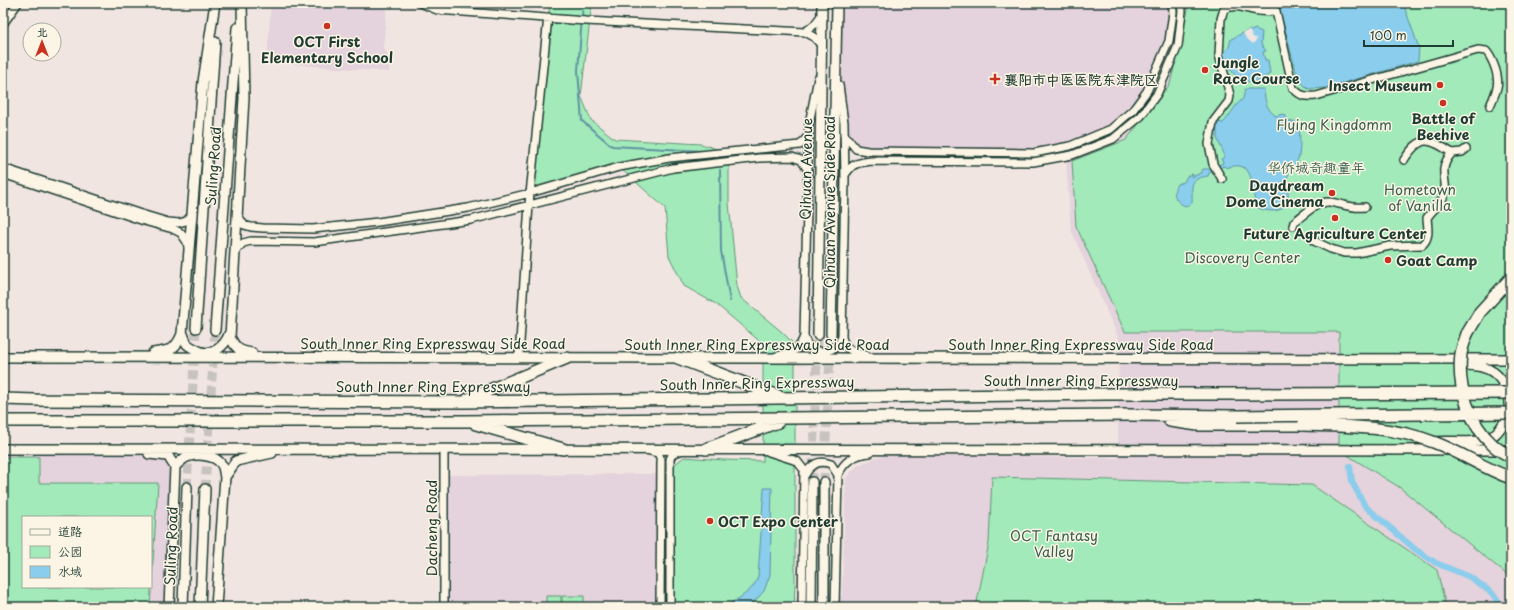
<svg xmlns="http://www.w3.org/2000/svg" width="1514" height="610" viewBox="0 0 1514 610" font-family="'Playpen Sans','LXGW WenKai TC',sans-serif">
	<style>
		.built { fill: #e4d2dc; fill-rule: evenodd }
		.green { fill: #a2eab9; stroke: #609476; fill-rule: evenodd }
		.water { fill: #8acdec; stroke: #5f93a2 }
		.pier { fill: #f1e5e1 }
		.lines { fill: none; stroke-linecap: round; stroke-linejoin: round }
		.stream { stroke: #5f93a2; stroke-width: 2 }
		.canal { stroke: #8acdec; stroke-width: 6 }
		.major-tunnel { stroke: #c7c3be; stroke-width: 9; stroke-dasharray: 9 4.5; stroke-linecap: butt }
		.minor-casing { stroke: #1f3d34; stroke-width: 10 }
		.major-casing { stroke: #1f3d34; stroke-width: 12 }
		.highway-casing { stroke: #1f3d34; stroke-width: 14 }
		.minor { stroke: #fcf5e5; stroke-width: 7 }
		.major { stroke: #fcf5e5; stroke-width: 9 }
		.highway { stroke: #fcf5e5; stroke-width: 11 }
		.highway-bridge-casing { stroke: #1f3d34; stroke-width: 14; stroke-linecap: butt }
		.highway-bridge { stroke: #fcf5e5; stroke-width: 11 }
		.poi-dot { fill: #c8321e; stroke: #fcf5e5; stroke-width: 1.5 }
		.labels { text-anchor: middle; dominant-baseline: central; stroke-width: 3; stroke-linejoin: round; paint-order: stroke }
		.poi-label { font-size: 14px; font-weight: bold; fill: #1f3d34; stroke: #fcf5e5; text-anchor: start }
		.park-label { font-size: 14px; fill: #39604f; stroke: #fcf5e5 }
		.street-label { font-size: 14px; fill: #1f3d34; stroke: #fcf5e5 }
	</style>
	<rect width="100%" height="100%" fill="#f1e5e1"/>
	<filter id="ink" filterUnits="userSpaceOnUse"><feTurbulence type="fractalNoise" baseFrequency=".025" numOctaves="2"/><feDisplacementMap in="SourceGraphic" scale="8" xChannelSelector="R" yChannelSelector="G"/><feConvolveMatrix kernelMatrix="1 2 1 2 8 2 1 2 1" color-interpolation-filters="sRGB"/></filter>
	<g filter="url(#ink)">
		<!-- built -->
		<path class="built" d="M271,3H387L383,48L389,57V72L267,62Z
			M837,3H1172L1169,41L1147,91L1111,129L1070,146L1034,153L856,149L844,134L836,67Z
			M1186,3H1511V607H760L792,596H842L846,478L857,466L877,457L895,455L1118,458L1119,339L1071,230L1066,159L1117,140L1143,118L1162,93L1181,47L1187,9Z
			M3,452L115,453L163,458L170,464L174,485L169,607H3ZM23,517H151V587H23Z
			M660,474V607H444V475Z"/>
		<!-- green -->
		<path class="green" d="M550,3H592L581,96L591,120L615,139L701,144L720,150L729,165V203L737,286L741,298L782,332L795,345V585L794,607H673V469L675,464L684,457L724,460L763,461V344L716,304L684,286L669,256L665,208L619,167L530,193Z
			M1187,3H1511V578L1399,487L1339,450V332H1125L1076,226L1072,161L1126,140L1170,84L1188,10Z
			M3,457H39V483H158L150,607H3ZM23,517H151V587H23Z
			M992,477L1312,485L1437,570L1446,607H976L989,543Z
			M546,596H561V607H546Z
			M562,596H584V607H562Z"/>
		<!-- water -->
		<path class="water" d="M1278,3H1403L1419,48L1418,61L1326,88L1308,89L1298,79Z
			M1255,29L1262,32L1261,44L1266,51L1263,52L1265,60H1268L1270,73C1252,93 1228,76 1223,54L1229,47L1231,39L1249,30L1251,31Z
			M1245,89H1264C1265,101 1266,109 1276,116L1282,114L1286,116L1288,121L1293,122L1296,121L1300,125C1299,135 1301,146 1299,156C1297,165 1289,170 1287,178C1285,184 1289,191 1288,197C1287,214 1268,213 1256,207C1251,189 1256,157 1226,168L1224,166L1209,173L1208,176C1187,179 1193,187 1192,203L1186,206C1176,203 1171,194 1177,184L1184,182L1187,176L1193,174L1191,177L1201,173L1203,169H1211L1223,163L1221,159L1224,157V154L1217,138V122L1223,123C1231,115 1234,105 1243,99Z
			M764,488H772L770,575L764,591L755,601L745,607H724C737,599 754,592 758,576Z"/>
		<!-- pier -->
		<path class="pier" d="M1249,30L1253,37L1257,39L1253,44L1246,38L1243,33Z"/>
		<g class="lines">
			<!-- stream -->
			<path class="stream" d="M583,3L578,71L582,121L612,146L703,151
				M720,170L721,251L730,301"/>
			<!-- canal -->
			<path class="canal" d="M1350,466L1352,482L1365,506L1416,550L1436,563L1470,577L1492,593L1502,607"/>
			<!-- major-tunnel -->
			<path class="major-tunnel" d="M812,482L818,335
				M824,482L831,334
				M187,487L196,328
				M205,489L215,330"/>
			<!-- minor casing -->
			<g class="minor-casing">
				<path id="minor" d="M420,3L437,10L586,21L805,32L814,37L822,46
					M3,24L18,3
					M805,32L814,25L821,16
					M839,85L844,123L845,180L842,337C845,350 854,353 866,355
					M844,134L856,149L868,151L1034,153L1070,146L1111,129L1133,110L1147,91L1169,41L1173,12L1172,3
					M1404,160C1421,134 1429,138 1452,153
					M3,168L138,213L168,222L179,223L186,221L192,215
					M3,174L144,221L173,229L181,233L187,242L188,247
					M845,175C853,163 856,163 871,161L1033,162L1072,155L1113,139L1141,116L1157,94L1178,46L1182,11L1181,3
					M1222,179L1213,164L1209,144L1213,122L1229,101L1230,95L1219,55L1221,19L1224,9C1241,3 1244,10 1259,11C1265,12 1271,11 1276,11L1293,88C1300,96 1305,97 1316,96L1478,50L1486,51C1490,55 1492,60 1494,65C1501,83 1497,90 1490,106
					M237,214L244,225L251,227L263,228L313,229L378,222L468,208L530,193L619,167L669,158L800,145L809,135
					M1293,226L1294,222C1304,215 1317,201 1330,202C1343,204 1352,209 1365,207
					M1314,241L1331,249L1344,253H1357L1390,246L1422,245C1430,238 1428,229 1427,218C1431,211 1439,206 1443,198C1451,183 1435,171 1452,153L1462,152L1466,149
					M235,252L243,243L251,241L314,242L471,220L673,168L759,158L792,157L801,160L808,170
					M804,336C805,339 806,343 808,345C820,357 837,351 842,337
					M777,356C792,352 799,352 804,336L809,124L818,78
					M519,357L529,204L548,17
					M444,449V607
					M650,451L658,453L661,460L660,607
					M769,452L797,461L804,470L802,607
					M805,475C812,463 819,460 831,464L838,475
					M670,607V459C671,454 675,453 680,451
					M835,607L838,475C844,461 855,454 870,453"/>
			</g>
			<!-- major casing -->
			<g class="major-casing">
				<path id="major" d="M242,3L244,98L230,337C236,349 239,351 252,353
					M196,328L215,42
					M215,330L237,28
					M182,332C184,335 185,341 187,344C189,346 193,348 195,349C211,359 225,347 230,332
					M831,334L837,3
					M818,335L822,3
					M153,353C170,350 175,351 182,334L203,82L215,3
					M3,357L1511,359
					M1433,442C1452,440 1473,445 1491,437C1494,436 1496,433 1498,431C1501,427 1506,422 1508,416C1512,401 1506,381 1493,372C1485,366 1473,365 1464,365
					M3,449L1511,450
					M149,454L168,456L175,467L169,607
					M175,467C177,464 180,462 182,460C192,452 215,454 222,465C224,468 224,474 225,477
					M824,482V607
					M183,607L187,487
					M200,607L205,489
					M216,607L225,477L236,461L272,453
					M811,607L812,482"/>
			</g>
			<!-- highway casing -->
			<g class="highway-casing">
				<path id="highway" d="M1467,334L1480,312L1511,278
					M678,358L778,396
					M3,399L35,400L463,402L1106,394H1235
					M468,399L567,358
					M3,421H464L1130,415L1237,416
					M1170,421L1198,425H1303
					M476,424L563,449
					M706,449L778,422"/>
			</g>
			<!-- minor -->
			<use href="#minor" class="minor"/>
			<!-- major -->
			<use href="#major" class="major"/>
			<!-- highway -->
			<use href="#highway" class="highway"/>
			<!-- highway-bridge casing -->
			<g class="highway-bridge-casing">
				<path id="highway-bridge" d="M1467,334C1465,340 1462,347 1461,354C1457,386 1469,424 1493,445C1498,450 1505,453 1511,457
					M1235,394L1511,393
					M1237,416L1511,413
					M1303,425C1348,426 1393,426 1436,443C1462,453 1485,469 1511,478"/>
			</g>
			<!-- highway-bridge -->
			<use href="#highway-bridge" class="highway-bridge"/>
		</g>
	</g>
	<!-- markers -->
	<g class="poi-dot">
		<circle cx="327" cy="26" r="4"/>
		<circle cx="1205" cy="70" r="4"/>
		<path d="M993 73h4v4h4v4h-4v4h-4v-4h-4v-4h4z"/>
		<circle cx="1440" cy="85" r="4"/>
		<circle cx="1443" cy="103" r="4"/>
		<circle cx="1332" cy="193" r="4"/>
		<circle cx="1335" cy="218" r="4"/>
		<circle cx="1388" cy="260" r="4"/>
		<circle cx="710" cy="521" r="4"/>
	</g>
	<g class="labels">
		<!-- poi labels -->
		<g class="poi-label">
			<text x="327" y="41" text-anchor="middle">OCT First<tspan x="327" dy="16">Elementary School</tspan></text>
			<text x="1213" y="62">Jungle<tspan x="1213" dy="16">Race Course</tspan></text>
			<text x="1004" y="79">襄阳市中医医院东津院区</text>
			<text x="1432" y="85" text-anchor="end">Insect Museum</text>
			<text x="1443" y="118" text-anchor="middle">Battle of<tspan x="1443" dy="16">Beehive</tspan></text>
			<text x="1324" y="185" text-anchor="end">Daydream<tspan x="1324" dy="16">Dome Cinema</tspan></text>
			<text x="1335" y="233" text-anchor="middle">Future Agriculture Center</text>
			<text x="1396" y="260">Goat Camp</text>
			<text x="718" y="521">OCT Expo Center</text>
		</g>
		<!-- park labels -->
		<g class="park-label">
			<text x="1334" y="124">Flying Kingdomm</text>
			<text x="1316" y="167">华侨城奇趣童年</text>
			<text x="1420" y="189">Hometown<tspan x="1420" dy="16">of Vanilla</tspan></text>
			<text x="1242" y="257">Discovery Center</text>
			<text x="1054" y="535">OCT Fantasy<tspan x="1054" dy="16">Valley</tspan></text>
		</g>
		<!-- street labels -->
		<g class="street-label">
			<text transform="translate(213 166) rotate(-86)">Suling Road</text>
			<text transform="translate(806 169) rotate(-89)">Qihuan Avenue</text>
			<text transform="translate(829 202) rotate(-90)">Qihuan Avenue Side Road</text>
			<text x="433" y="343">South Inner Ring Expressway Side Road</text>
			<text x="757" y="344">South Inner Ring Expressway Side Road</text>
			<text x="1081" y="344">South Inner Ring Expressway Side Road</text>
			<text x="1081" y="380">South Inner Ring Expressway</text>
			<text transform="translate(757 383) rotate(-1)">South Inner Ring Expressway</text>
			<text x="433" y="386">South Inner Ring Expressway</text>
			<text transform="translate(431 528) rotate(-90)">Dacheng Road</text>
			<text transform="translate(171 546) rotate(-88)">Suling Road</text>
		</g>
	</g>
	<!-- margin -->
	<rect width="1514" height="610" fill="none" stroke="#fcf5e5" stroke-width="16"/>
	<rect x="8" y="8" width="1498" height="594" fill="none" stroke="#1f3d34" stroke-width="1.5" filter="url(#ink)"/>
	<!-- legend -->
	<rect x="22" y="516" width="130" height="72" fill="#fcf5e5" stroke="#a4ab9e"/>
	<rect x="30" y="529" width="20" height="6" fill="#fcf5e5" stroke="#a4ab9e"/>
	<text x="58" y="536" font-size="12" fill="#1f3d34">道路</text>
	<rect x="30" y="546" width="20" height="12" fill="#a2eab9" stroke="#a4ab9e"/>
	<text x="58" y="556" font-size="12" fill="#1f3d34">公园</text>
	<rect x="30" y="566" width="20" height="12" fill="#8acdec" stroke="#a4ab9e"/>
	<text x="58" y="576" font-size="12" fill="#1f3d34">水域</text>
	<!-- north arrow -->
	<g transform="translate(42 42)"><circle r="19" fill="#fcf5e5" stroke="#a4ab9e"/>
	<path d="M0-3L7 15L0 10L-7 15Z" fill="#c8321e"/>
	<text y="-6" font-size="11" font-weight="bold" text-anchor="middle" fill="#1f3d34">北</text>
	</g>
	<!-- scale -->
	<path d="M1364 40v6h89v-6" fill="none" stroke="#1f3d34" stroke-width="2"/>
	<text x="1370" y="40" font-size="12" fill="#1f3d34" stroke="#fcf5e5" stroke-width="3" paint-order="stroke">100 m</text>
</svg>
